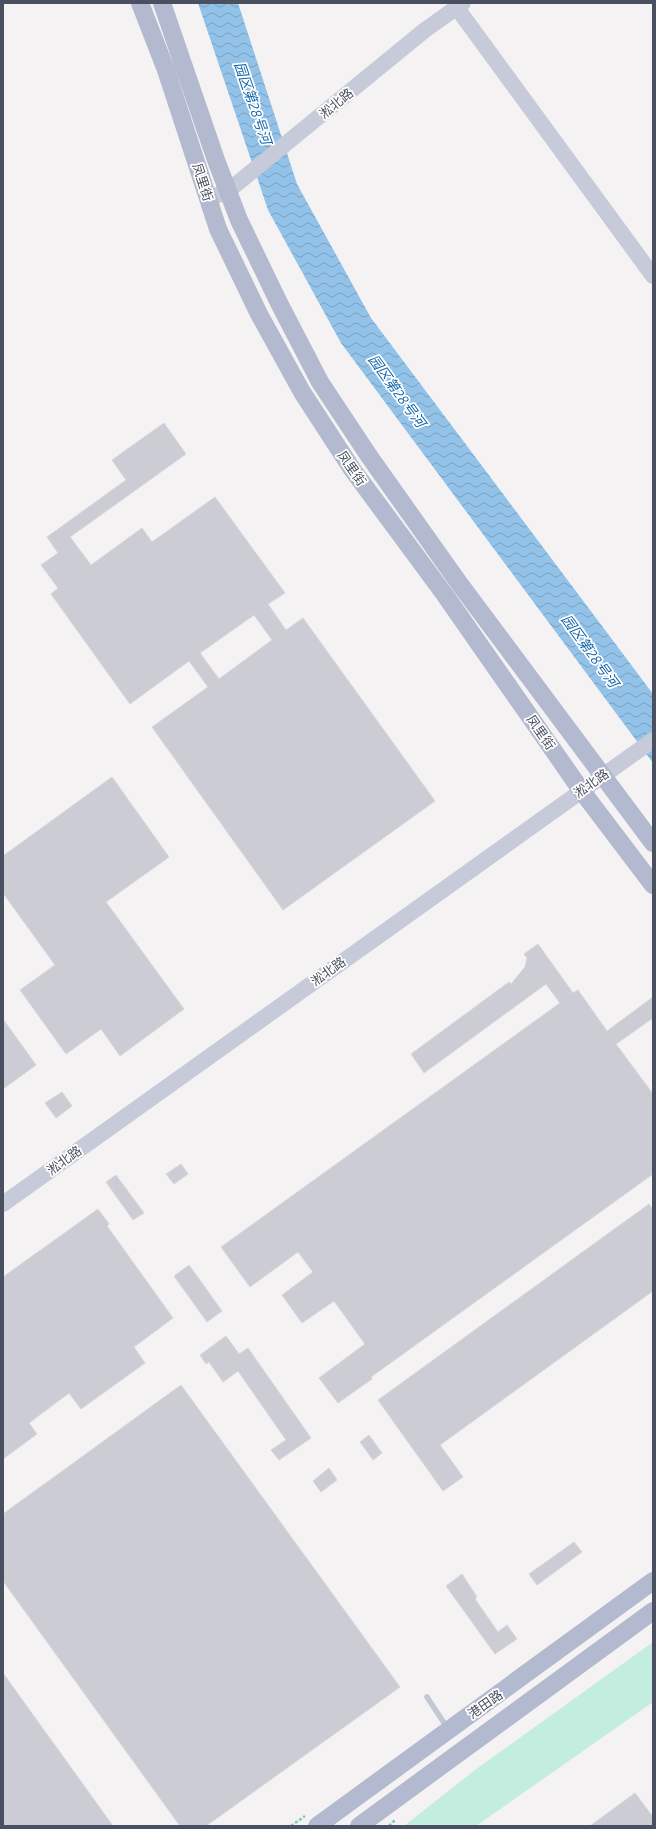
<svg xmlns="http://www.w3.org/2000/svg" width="656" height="1829" viewBox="0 0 656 1829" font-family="Ubuntu,'Noto Sans SC',sans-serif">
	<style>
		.green { fill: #c3eedf }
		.water { fill: url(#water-waves) }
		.building { fill: #cccdd4; stroke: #d6d6dd; fill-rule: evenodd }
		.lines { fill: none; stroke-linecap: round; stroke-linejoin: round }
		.path { stroke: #7ccbb8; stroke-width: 2.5; stroke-dasharray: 3 2; stroke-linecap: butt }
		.lane { stroke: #c3c8d2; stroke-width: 5.5 }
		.secondary { stroke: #c6cad9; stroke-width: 16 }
		.primary { stroke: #b3bacf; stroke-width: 18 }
		.labels { text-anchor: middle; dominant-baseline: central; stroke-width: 3.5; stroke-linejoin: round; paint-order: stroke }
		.street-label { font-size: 13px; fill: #4a505f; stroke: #fff }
		.water-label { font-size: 14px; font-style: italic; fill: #1265a9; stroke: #fff }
	</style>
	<defs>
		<pattern id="water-waves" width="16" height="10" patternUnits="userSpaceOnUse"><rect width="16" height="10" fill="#93c2e9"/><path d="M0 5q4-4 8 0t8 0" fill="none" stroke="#7aa0c0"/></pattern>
	</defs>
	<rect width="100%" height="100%" fill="#f4f2f2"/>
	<!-- green -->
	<path class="green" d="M653,1642V1702L476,1826H404L475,1770Z"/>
	<!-- water -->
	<path class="water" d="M198,3H238L297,184L371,318L653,694V763L341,343L268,210Z"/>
	<!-- building -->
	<path class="building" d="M164,423L186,454L70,537L91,565L142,528L152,542L215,497L285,593L268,604L286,630L303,618L435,801L283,910L152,727L208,687L189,661L130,704L51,594L58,588L41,565L58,553L47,537L126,480L112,460ZM254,615L272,640L219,679L200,653Z
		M112,777L169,857L106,902L184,1009L120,1056L101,1029L66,1054L20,990L55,965L3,893V856Z
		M538,944L573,993L578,990L607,1031L653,997V1018L616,1044L653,1094V1174L371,1377L372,1379L338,1403L319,1378L365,1344L334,1301L302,1323L282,1295L313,1272L298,1252L250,1287L221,1247L560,1003L546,984L424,1073L411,1054L509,982L511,984L525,967L527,958L524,954Z
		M3,1019L36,1065L3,1089Z
		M62,1092L72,1106L56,1118L45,1103Z
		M181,1164L188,1174L174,1184L166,1174Z
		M116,1175L144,1213L133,1220L106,1182Z
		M649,1204L653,1210V1291L440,1445L463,1477L443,1491L378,1400Z
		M98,1209L109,1224L107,1226L173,1318L134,1347L145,1363L81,1409L69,1393L29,1423L37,1434L3,1459V1277Z
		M189,1265L222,1311L207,1322L174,1276Z
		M226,1336L239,1354L248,1348L311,1438L279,1460L271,1450L286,1440L238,1371L223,1382L209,1362L206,1364L200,1355Z
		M181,1385L400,1687L206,1826H180L3,1581V1514Z
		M369,1435L382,1453L373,1460L360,1442Z
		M329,1468L337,1480L321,1492L313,1481Z
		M574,1542L582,1552L537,1585L529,1574Z
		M462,1574L477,1597L475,1599L498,1632L507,1625L517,1639L495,1654L446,1586Z
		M3,1673L113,1826H3Z
		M635,1793L653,1817V1826H590Z"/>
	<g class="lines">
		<!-- path -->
		<path class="path" d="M291,1826L305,1816
			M389,1826L396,1819"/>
		<!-- lane -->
		<path class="lane" d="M427,1697L448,1729"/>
		<!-- secondary -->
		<path class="secondary" d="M457,8L653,276
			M208,199L228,191L425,30L463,3
			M3,1204L653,740"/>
		<!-- primary -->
		<path class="primary" d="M140,3L166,70L218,229L259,314L302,392L352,469L445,595L581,790L653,885
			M162,3L216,160L239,220L279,303L320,382L369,456L459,583L653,843
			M317,1826L653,1581
			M359,1826L653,1611"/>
	</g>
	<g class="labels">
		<!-- street labels -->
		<g class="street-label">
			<text transform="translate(336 103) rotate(-39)">淞北路</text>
			<text transform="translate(203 182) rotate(72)">凤里街</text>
			<text transform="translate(352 468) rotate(55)">凤里街</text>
			<text transform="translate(541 732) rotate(55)">凤里街</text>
			<text transform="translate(591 783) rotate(-35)">淞北路</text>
			<text transform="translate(328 971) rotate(-36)">淞北路</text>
			<text transform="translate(64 1160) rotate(-36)">淞北路</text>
			<text transform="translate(485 1704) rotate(-35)">港田路</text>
		</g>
		<!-- water labels -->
		<g class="water-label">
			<text transform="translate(253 103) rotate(71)">园区第28号河</text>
			<text transform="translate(397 391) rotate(54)">园区第28号河</text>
			<text transform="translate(590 651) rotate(54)">园区第28号河</text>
		</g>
	</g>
	<!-- border -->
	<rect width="656" height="1829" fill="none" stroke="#4a505f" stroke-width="8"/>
</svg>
